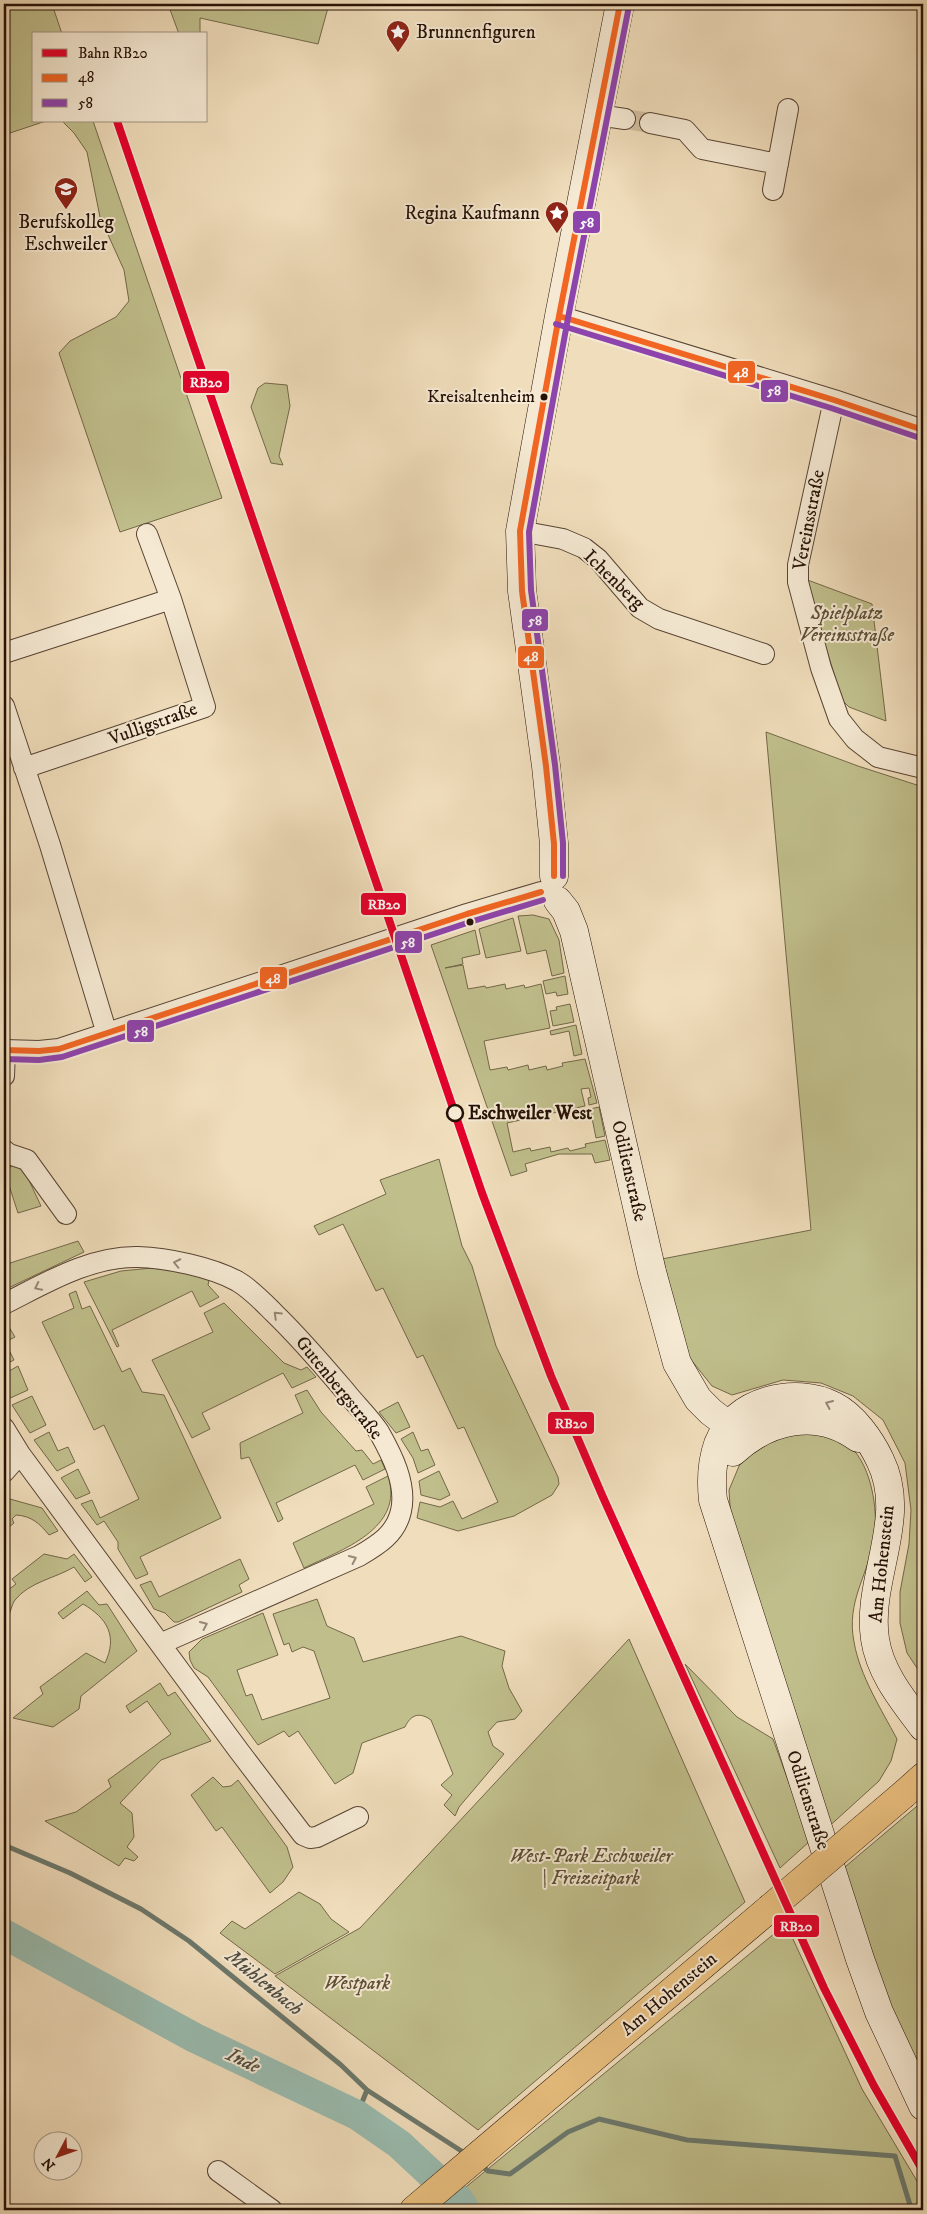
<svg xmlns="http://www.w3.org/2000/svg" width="927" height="2214" viewBox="0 0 927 2214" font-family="'IM FELL DW Pica',serif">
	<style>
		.green { fill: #c0bf8c; stroke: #736849 }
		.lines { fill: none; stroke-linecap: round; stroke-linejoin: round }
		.stream { stroke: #6c786c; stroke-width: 5 }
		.river { stroke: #9abcb0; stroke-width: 30 }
		.street-tunnel { stroke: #d2bea0; stroke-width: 20; stroke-dasharray: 20 10; stroke-linecap: butt }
		.street-casing { stroke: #584433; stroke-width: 22 }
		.secondary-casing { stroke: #261106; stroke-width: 29 }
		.primary-casing { stroke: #261106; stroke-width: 29 }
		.street { stroke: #f5e9d3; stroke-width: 20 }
		.secondary { stroke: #f5e9d3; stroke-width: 28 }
		.primary { stroke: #e8be7e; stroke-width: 28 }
		.primary-bridge-casing { stroke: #261106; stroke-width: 29; stroke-linecap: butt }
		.primary-bridge { stroke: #e8be7e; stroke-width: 28 }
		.bus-1-casing { stroke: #f5e9d3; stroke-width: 10 }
		.bus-2-casing { stroke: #f5e9d3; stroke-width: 10 }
		.bus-1 { stroke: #f26522; stroke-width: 6 }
		.bus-2 { stroke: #8e44ad; stroke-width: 6 }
		.rail-1-casing { stroke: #f5e9d3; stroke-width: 11 }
		.rail-1 { stroke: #e4002b; stroke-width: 8 }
		.oneway { stroke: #988877 }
		.bus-dot { fill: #261106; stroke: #f5e9d3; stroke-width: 2 }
		.stop-dot { fill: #f5e9d3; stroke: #261106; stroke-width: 2.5 }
		.labels { text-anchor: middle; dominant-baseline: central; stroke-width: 4; stroke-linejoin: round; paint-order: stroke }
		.bus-label { font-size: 18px; fill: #261106; stroke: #f5e9d3; text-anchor: end }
		.poi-label { font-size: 19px; fill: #261106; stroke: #f5e9d3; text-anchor: start }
		.street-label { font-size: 19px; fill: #261106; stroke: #f5e9d3 }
		.park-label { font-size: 19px; font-style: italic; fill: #5c4e35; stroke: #f5e9d3 }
		.stop-label { font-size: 19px; font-weight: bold; fill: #261106; stroke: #f5e9d3; text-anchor: start }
		.water-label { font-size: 20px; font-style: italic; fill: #4f4d42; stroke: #f5e9d3 }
		.line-badge { stroke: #f5e9d3; stroke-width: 2 }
		.badge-label { font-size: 14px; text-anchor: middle; font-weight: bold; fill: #fff }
	</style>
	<rect width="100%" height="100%" fill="#f0ddbb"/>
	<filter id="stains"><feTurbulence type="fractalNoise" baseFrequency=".004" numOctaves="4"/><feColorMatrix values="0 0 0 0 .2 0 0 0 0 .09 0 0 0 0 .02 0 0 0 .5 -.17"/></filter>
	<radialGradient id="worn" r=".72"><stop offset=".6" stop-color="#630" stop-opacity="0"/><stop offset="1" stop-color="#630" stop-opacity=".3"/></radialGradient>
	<!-- green -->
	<path class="green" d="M4,4H52L62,34H34V121H46L4,135Z
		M168,4H329L318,44L200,18V34H179Z
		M62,121H93L222,498L120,532L59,353L70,341L116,317L129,301L124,270L100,217L87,152L74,133Z
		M265,383L287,385L290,406L279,456L283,465L271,463L251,407L258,388Z
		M805,579L872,604L886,721L849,707L842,700Z
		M766,732L858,766L923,787V1677L907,1653L900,1623V1592L909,1544L911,1510L905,1463L883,1420L853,1396L821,1383L783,1380L732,1395L712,1386L684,1351L662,1259L811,1230Z
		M533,915L549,919L559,940L564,973L552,976L546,950L527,954L518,916Z
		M513,918L521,951L486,958L479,929Z
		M475,930L480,954L462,958L463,964L445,968L463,965L468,989L485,986L486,988L505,984L506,989L524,985L525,988L541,984L550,1028L484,1041L490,1070L507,1067L508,1070L528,1065L529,1070L546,1066L547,1070L563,1066L562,1063L585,1059L597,1103L589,1105L588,1098L591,1097L589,1088L581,1089L585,1106L507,1123L513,1152L530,1148L531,1151L550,1147L551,1152L568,1148L570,1151L586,1147L585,1144L605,1140L610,1160L595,1163L592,1154H559L525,1164L527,1171L511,1176L431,945Z
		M565,976L568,994L557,996L556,992L546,994L543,981Z
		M570,1004L574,1022L553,1026L550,1011L557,1010L556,1007Z
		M576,1025L582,1054L574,1056L569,1031L551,1035L550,1031Z
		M599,1107L605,1136L596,1138L591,1113L573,1117L572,1113Z
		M19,1159L41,1206L18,1213L4,1170L11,1167L10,1160Z
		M439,1159L462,1246L472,1266L496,1346L558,1477L559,1484L552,1495L514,1516L458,1531L417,1518L420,1502L440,1507L453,1501L462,1519L498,1502L464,1427L458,1429L423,1355L417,1358L383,1288L376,1291L343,1224L319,1235L314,1226L386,1194L380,1180Z
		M78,1241L84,1252L4,1290V1265Z
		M152,1268L187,1272L209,1280L208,1285L219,1297L200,1307L192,1291L112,1330L119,1346L117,1347L84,1282L121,1271Z
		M76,1291L82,1309L90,1306L122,1372L130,1368L142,1392L164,1395L221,1518L140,1557L148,1574L136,1579L118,1549V1542L104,1521L97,1525L81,1504L92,1500L100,1518L139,1499L104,1425L94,1430L42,1322L74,1308L69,1294Z
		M224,1303L284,1363L301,1370L307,1367L316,1377L292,1388L283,1373L202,1413L210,1429L192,1438L152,1360L213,1332L204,1313Z
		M4,1319L15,1337L5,1342L14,1360L4,1365Z
		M18,1366L28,1390L8,1399L4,1392V1374Z
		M307,1390L321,1412L356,1451L362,1450L373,1464L381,1460L385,1469L363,1480L355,1465L276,1503L283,1519L278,1522L249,1457L241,1459L240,1443L303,1413L295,1395Z
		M32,1396L46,1425L30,1433L12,1405Z
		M398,1402L410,1427L396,1433L379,1412Z
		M800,1429C814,1433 832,1435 844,1442C871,1458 879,1511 874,1539C868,1576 846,1601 854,1642C860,1676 881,1709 897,1739L891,1761L879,1781L825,1830L731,1521L729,1490L742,1459L753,1448Z
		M49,1432L58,1451L68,1447L75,1462L57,1471L34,1440Z
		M413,1432L421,1451L428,1449L435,1465L418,1473L413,1458L401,1439Z
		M78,1469L90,1493L76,1499L61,1478Z
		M439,1471L450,1495L440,1500L421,1495L419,1481Z
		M388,1476C405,1529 341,1550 304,1568L293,1543L374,1504L366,1487Z
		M10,1499L42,1508L58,1531L49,1535C40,1524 32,1516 16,1515L12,1519L14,1523L4,1531V1505Z
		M44,1554L67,1559L74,1554L92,1577L85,1582L74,1567C56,1578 29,1582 15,1600C11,1605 10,1617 4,1626V1593L16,1584L12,1579Z
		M240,1559L249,1579L239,1585L242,1592L178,1622H174L165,1613L154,1609L140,1585L151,1581L159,1597Z
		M87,1591L99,1605L107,1604L137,1651L81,1696L79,1709L53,1727L13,1718L43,1694L40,1687L86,1653L105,1663C118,1636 107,1618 83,1604L63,1619L58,1613Z
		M317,1599L327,1626L354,1638L363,1662L461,1636L505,1651L502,1666L509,1688L522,1711L515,1719L497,1722L488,1732L493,1746L504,1754L459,1807L455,1816L444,1805L452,1795L441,1785L453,1774L431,1720C420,1712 411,1714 405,1727L362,1743L353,1773L335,1784L298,1731L289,1737L284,1731L258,1745L208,1677L194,1668L190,1660L189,1652L202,1639L263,1613L278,1655L237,1670L246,1696L252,1694L262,1720L330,1698L314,1651L303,1647L292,1652L289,1643L284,1645L273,1614Z
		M629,1639L745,1902L478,2130L275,1976L360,1928Z
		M685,1664L737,1717L773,1739L810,1841L780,1868Z
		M160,1683L168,1696L175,1692L211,1741L161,1760L120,1803L132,1813L134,1837L127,1847L138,1857L134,1861L125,1858L119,1866L45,1821L76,1812L111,1787L108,1780L171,1734L147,1701L130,1713L126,1706Z
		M213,1777L223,1787L231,1786L238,1780L287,1847L293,1867L283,1882L270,1893L222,1827L216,1831L191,1795Z
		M923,1801V2087L884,2010L839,1872Z
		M299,1892L320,1904L331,1919L349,1932L275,1974L220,1933L232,1921L245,1929Z
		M786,1924L862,2089L923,2191V2210H438Z"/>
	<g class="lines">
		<!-- stream -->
		<path class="stream" d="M4,1845L70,1873L141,1909L189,1941L341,2065L367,2090L466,2154
			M357,2115L367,2090
			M481,2165L488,2171L510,2174L568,2132L599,2119L687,2140L895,2156L910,2205"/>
		<!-- river -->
		<path class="river" d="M4,1934L195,2038L357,2115L399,2144L460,2201L465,2210"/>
		<!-- street-tunnel -->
		<path class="street-tunnel" d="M625,119L650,123"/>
		<!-- street casing -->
		<g class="street-casing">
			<path id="street" d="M598,115L625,119
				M650,123L685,130L702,149L778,164
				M773,190L788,109
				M559,316L834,400L923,430
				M834,400L798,565V582L821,668L839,719L855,739L878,757L923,768
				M520,531L563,539L584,548L598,559L640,608L659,619L764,654
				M147,534L171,599
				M4,653L171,599L205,707L24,768
				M4,706L50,845L107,1034
				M4,1050L39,1051L59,1049L467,914L541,892
				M4,1076L5,1050
				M4,1150L9,1154L27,1160L66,1214
				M4,1304C46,1283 90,1256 138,1257C168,1258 211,1267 237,1281C251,1289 263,1302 274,1313C300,1338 322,1364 345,1391C356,1405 370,1418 379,1432C392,1455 407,1484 401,1511C396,1534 378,1545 359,1556L160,1644
				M4,1428L20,1454L239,1751L303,1835L310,1838L317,1837L358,1817
				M4,1472L20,1454
				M218,2171L272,2210"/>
		</g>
		<!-- secondary casing -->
		<g class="secondary-casing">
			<path id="secondary" d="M554,876V844L546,766L522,591L520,531L559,316L620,4
				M558,901L566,911L574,931L652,1272L677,1363L698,1399L711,1412L747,1439
				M733,1452C769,1419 817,1408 858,1438
				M923,1727C903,1700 880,1673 875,1639C866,1579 909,1518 880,1460C871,1441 854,1416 834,1406C795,1386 735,1400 718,1444C712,1461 711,1482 713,1500L860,1959L879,2012L923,2106"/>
		</g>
		<!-- primary casing -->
		<g class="primary-casing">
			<path id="primary" d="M904,1794L923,1777
				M414,2210L769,1909"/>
		</g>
		<!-- street -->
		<use href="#street" class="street"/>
		<!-- secondary -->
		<use href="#secondary" class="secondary"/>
		<!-- primary -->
		<use href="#primary" class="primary"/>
		<!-- primary-bridge casing -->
		<g class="primary-bridge-casing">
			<path id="primary-bridge" d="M769,1909L904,1794"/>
		</g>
		<!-- primary-bridge -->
		<use href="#primary-bridge" class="primary-bridge"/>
		<!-- bus-1 casing -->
		<g class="bus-1-casing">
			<path id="bus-1" d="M559,316L834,400L923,430
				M554,876V844L546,766L522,591L520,531L559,316L620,4
				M4,1050L39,1051L59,1049L467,914L541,892"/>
		</g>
		<!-- bus-2 casing -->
		<g class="bus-2-casing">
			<path id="bus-2" d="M556,324L831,408L920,438
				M563,876V843L555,765L531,590L529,532L568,318L629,6
				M4,1059L39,1060L62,1057L470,922L543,900"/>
		</g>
		<!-- bus-1 -->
		<use href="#bus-1" class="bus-1"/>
		<!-- bus-2 -->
		<use href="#bus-2" class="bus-2"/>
		<!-- rail-1 casing -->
		<g class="rail-1-casing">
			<path id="rail-1" d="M117,121L482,1193L551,1376L602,1495L824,1988L874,2086L923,2171"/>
		</g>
		<!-- rail-1 -->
		<use href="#rail-1" class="rail-1"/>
	</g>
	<!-- one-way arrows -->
	<defs><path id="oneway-chevron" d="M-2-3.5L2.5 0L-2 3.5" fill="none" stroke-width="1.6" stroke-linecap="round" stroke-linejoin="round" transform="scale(1.25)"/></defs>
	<g class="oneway">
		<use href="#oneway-chevron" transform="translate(177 1263) rotate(-168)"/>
		<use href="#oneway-chevron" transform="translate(38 1287) rotate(154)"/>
		<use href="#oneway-chevron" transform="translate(277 1315) rotate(-136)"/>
		<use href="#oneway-chevron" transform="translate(829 1404) rotate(-156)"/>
		<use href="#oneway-chevron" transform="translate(353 1559) rotate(-25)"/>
		<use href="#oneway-chevron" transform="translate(204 1625) rotate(-24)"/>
	</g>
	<!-- icons -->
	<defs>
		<g id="sight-pin" transform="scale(1.25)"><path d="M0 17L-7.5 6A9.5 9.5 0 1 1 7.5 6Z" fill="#8f2418" stroke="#f5e9d3"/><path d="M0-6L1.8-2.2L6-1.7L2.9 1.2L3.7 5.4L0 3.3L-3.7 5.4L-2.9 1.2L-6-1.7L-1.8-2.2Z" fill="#fff"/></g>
		<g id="school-pin" transform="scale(1.25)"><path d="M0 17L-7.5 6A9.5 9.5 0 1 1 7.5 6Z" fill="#8f2418" stroke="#f5e9d3"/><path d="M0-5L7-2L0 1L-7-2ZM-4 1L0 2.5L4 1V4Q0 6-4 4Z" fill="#fff"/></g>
	</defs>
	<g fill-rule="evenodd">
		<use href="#sight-pin" x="398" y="32"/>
		<use href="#school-pin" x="66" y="189"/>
		<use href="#sight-pin" x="557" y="213"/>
	</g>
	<!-- markers -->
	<g class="bus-dot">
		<circle cx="544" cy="397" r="4.5"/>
		<circle cx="470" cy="922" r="4.5"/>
	</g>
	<circle class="stop-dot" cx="455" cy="1113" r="8"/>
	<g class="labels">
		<!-- bus labels -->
		<g class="bus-label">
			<text x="535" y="397">Kreisaltenheim</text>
		</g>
		<!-- poi labels -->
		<g class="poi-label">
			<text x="416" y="32">Brunnenfiguren</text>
			<text x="540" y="213" text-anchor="end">Regina Kaufmann</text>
			<text x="66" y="222" text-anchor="middle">Berufskolleg<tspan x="66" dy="22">Eschweiler</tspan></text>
		</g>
		<!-- street labels -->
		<g class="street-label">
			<text transform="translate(809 520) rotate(-79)">Vereinsstraße</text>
			<text transform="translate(614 580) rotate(44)">Ichenberg</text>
			<text transform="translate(153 724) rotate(-20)">Vulligstraße</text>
			<text transform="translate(629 1171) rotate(77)">Odilienstraße</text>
			<text transform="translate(339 1388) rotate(51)">Gutenbergstraße</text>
			<text transform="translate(882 1564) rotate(-84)">Am Hohenstein</text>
			<text transform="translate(808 1800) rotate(72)">Odilienstraße</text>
			<text transform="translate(669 1994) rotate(-40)">Am Hohenstein</text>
		</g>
		<!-- park labels -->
		<g class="park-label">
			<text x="847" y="613">Spielplatz<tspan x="847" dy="22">Vereinsstraße</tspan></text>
			<text x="591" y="1856">West-Park Eschweiler<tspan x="591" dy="22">| Freizeitpark</tspan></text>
			<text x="357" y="1983">Westpark</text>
		</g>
		<!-- stop labels -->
		<g class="stop-label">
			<text x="468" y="1113">Eschweiler West</text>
		</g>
		<!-- water labels -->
		<g class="water-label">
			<text transform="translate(264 1983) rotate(39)">Mühlenbach</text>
			<text transform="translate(243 2061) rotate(25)">Inde</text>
		</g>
	</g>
	<g class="line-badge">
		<rect x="572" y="210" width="29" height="24" rx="5" fill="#8e44ad"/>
		<rect x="727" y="360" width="29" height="24" rx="5" fill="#f26522"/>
		<rect x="182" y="370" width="48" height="24" rx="5" fill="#e4002b"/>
		<rect x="760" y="379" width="29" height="24" rx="5" fill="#8e44ad"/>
		<rect x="521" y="608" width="28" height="24" rx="5" fill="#8e44ad"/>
		<rect x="517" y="645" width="28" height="24" rx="5" fill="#f26522"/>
		<rect x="360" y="892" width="47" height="24" rx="5" fill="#e4002b"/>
		<rect x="394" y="930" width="29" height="24" rx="5" fill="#8e44ad"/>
		<rect x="259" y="966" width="29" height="24" rx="5" fill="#f26522"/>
		<rect x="126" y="1019" width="29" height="24" rx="5" fill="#8e44ad"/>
		<rect x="547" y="1411" width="48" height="24" rx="5" fill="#e4002b"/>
		<rect x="773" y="1914" width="47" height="24" rx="5" fill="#e4002b"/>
	</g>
	<g class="badge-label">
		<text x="587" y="227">58</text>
		<text x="741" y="377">48</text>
		<text x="206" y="387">RB20</text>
		<text x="774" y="395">58</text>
		<text x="535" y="625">58</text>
		<text x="531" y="661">48</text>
		<text x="384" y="909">RB20</text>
		<text x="408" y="947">58</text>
		<text x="273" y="983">48</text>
		<text x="141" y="1036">58</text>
		<text x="571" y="1428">RB20</text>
		<text x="796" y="1931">RB20</text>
	</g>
	<!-- margin -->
	<rect width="927" height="2214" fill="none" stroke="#f0ddbb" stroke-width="20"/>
	<rect x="5" y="5" width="917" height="2204" fill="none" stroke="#261106" stroke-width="2.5"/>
	<rect x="10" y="10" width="907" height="2194" fill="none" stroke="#261106"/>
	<!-- legend -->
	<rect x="32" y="32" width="175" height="90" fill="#f5e9d3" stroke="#a29381"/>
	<rect x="42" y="49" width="25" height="8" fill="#e4002b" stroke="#a29381"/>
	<text x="78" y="58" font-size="15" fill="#261106">Bahn RB20</text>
	<rect x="42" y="74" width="25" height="8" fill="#f26522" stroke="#a29381"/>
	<text x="78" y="82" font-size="15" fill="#261106">48</text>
	<rect x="42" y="99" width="25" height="8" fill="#8e44ad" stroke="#a29381"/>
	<text x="78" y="108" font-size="15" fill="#261106">58</text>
	<!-- north arrow -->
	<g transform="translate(58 2156) rotate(229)"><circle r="24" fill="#f5e9d3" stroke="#a29381"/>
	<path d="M0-4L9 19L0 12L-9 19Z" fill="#8f2418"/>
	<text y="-8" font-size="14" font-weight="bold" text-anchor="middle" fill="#261106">N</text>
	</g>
	<rect width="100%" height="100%" filter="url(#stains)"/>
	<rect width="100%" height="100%" fill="url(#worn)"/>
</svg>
